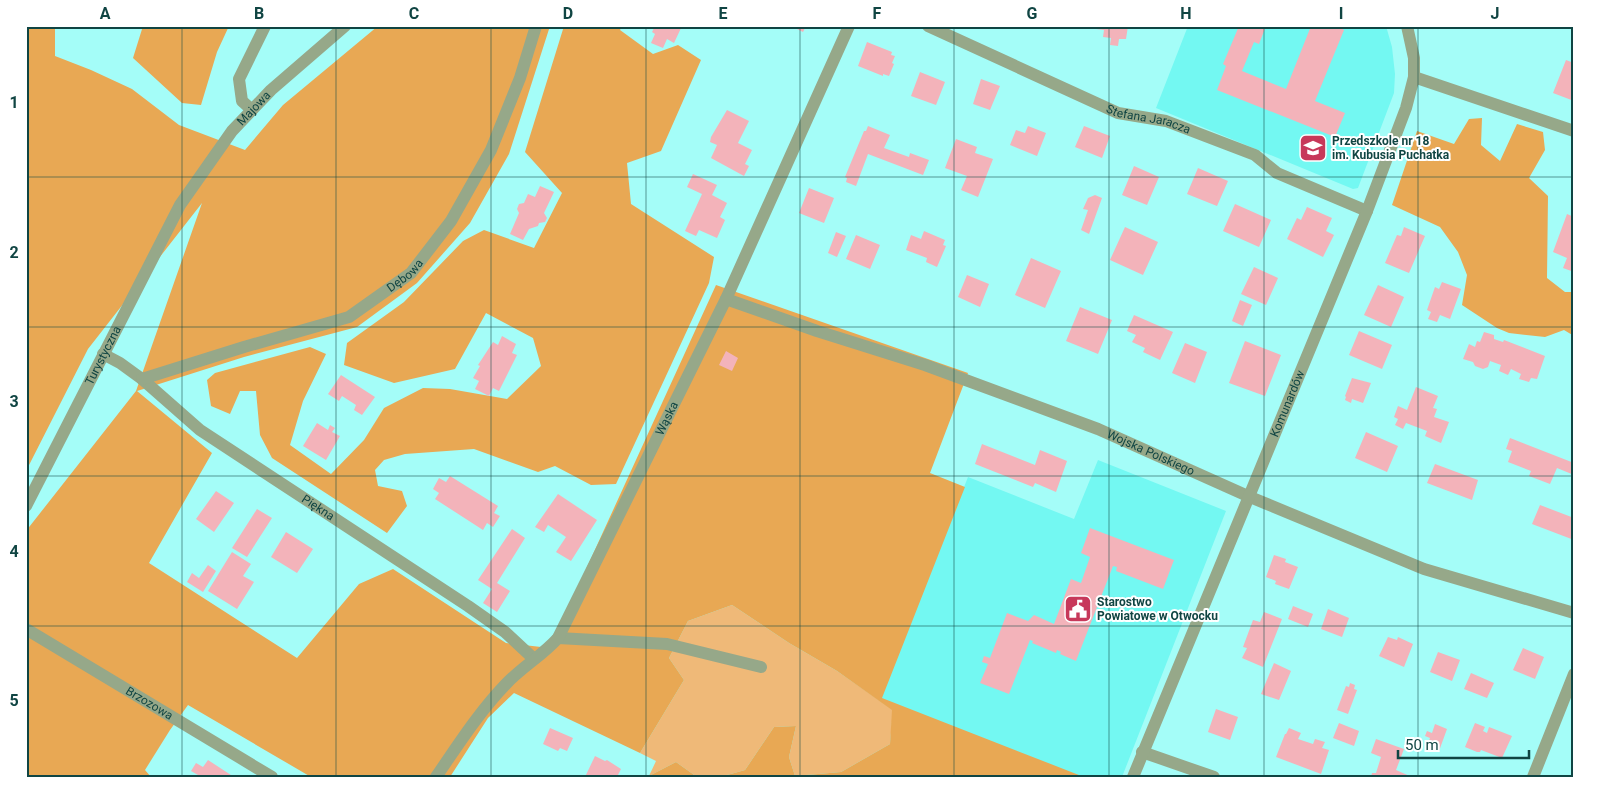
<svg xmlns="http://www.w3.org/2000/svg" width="1600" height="803" viewBox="0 0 1600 803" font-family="Roboto,sans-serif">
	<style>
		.built { fill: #73f8f2 }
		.green { fill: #efb978 }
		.forest { fill: #e8a854 }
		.building { fill: #f3b3ba }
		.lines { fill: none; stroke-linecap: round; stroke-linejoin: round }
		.minor { stroke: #96a889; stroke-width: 12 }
		.grid { fill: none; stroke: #104543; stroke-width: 1; stroke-opacity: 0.55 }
		.labels { text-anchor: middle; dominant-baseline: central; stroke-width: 4; stroke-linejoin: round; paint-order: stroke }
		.street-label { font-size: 12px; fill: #104543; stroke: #fff }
		.poi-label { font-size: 12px; font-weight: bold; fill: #104543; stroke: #fff; text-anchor: start }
		.neatline { fill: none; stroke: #104543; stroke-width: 2 }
		.grid-label { font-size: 16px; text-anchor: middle; font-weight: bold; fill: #104543 }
	</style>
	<rect width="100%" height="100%" fill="#a4fdf8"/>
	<!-- built -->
	<path class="built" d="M1188,26H1386L1392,47L1395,74L1394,93L1358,188L1353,189L1156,108Z
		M1098,460L1226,511L1122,777H1052L877,708L968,477L1074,519Z"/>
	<!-- green -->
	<path class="green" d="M732,605L789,643L837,671L893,710L890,744L841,772L795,776L789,757L796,726L774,727L745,770L720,777H697L676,762L649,776L656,761L640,753L684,680L669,658L688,621Z"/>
	<!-- forest -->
	<path class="forest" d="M26,26H55V56L91,70L132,89L179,125L245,150L283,105L378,26H550L509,154L470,223L417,283L357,327L244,357L137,391L212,453L149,563L297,658L359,584L393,569L506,643L550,648L716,285L968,373L930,473L965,487L882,698L1084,777H720L745,770L774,727L796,726L789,757L795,776L841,772L890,744L892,710L837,671L789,643L732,605L688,621L669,658L684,680L640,753L514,693L488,718L450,777H311L188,705L170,730L145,770L151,777H26V531L136,391L202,203L88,349L26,471Z
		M143,26H229L217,52L201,105L182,103L133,58Z
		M564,26H622L620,30L653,54L678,45L701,60L661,151L627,163L631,204L714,257L709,283L616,484L591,485L555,466L538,472L474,449L405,454L384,460L375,470L378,486L402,491L407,506L387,533L272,458L260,435L256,391H240L230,414L211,406L207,380L215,373L310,347L326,354L303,401L290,445L331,474L364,440L384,408L423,388L450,389L507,399L541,366L533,338L486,313L455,369L394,383L344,365L347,343L404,302L463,241L484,230L534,248L562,193L525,152Z
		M1482,118L1481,145L1500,161L1517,124L1543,132L1545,150L1529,178L1548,196L1547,278L1565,292H1574V336L1564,330L1545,337L1509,333L1497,328L1462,305L1467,275L1458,252L1440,227L1392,205L1417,131L1454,144L1469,119Z
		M676,762L697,777H649V776Z"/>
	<!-- building -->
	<path class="building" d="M655,26H682L674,43L667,39L663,48L651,43L655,34L652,32Z
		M791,26H806L803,32Z
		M1096,26H1128L1126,39H1119L1118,46L1110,45L1111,38L1103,37L1104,30L1096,29Z
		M1239,26H1266L1259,44L1254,42L1242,71L1286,89L1311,26H1336L1344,30L1315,101L1345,113L1335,137L1217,90L1226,66L1223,64Z
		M867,42L892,52L891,55L895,56L892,63L894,64L889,76L883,74V76L858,66Z
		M1566,60L1574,63V101L1553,93Z
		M920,72L945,82L936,105L911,96Z
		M981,79L1000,86L990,110L973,104Z
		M727,110L749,121L738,143L752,150L745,164L749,166L744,176L711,158L717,145L710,142L711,137Z
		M868,126L890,135L884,148L909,157L910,153L929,160L923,175L868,154L856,186L846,182L847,178L845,177L864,131H866Z
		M1028,126L1046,133L1037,156L1010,145L1016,130L1025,133Z
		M1084,126L1110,136L1102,158L1075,147Z
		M956,139L977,147L975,153L993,159L978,197L961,190L967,176L945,168Z
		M1134,166L1159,177L1147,205L1122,195Z
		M1198,168L1228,181L1217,206L1187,194Z
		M693,174L717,185L712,195L727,203L720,217L725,220L717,238L699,230L696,236L685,231L702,194L687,187Z
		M540,186L554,192L544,213L547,218L545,222L539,223L538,226L529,229L523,240L510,234L519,213L517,209L519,204L524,203L528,194L535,197Z
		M809,188L834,198L824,223L799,213Z
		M1095,195L1102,198L1089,234L1081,230L1088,210L1083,209L1088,198Z
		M1235,204L1271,220L1259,247L1223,231Z
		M1307,207L1332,218L1326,231L1334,235L1323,257L1287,239L1297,218L1301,220Z
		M1567,214L1574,217V272L1563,268L1567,258L1553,252Z
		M1125,227L1158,242L1143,275L1110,260Z
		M1404,227L1425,236L1409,273L1385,263L1397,235L1401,236Z
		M924,231L945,240L943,245L946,246L937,267L926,262L927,258L906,250L911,235L921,239Z
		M836,232L846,236L837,257L828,253Z
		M856,235L880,245L870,269L846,259Z
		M1031,258L1061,271L1045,308L1015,295Z
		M1254,267L1278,278L1266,305L1241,294Z
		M967,275L989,284L980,307L958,297Z
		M1442,282L1461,289L1450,319L1440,315L1437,322L1428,319L1431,312L1427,310L1435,287L1439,289Z
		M1378,285L1404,297L1391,327L1364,315Z
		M1240,300L1252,305L1243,326L1232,321Z
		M1080,307L1112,320L1098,354L1066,341Z
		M1134,315L1173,332L1160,360L1143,352L1145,348L1132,342L1136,335L1127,331Z
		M1359,331L1392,345L1382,369L1349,355Z
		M1484,332L1494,335V339L1503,342L1504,340L1545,356L1537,379L1531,378L1529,382L1519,379L1521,374L1511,369L1508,375L1499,371L1501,365L1490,361L1488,367L1483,369L1475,366L1473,362L1463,359L1469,344L1475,347L1477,341L1480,342Z
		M502,336L516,344L512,353L517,355L499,391L493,388L489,396L475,389L479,381L473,378L480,366L478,365L493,342L498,345Z
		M1245,341L1281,355L1265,396L1229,383Z
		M1185,343L1207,352L1195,383L1172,373Z
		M726,351L738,358L732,371L719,365Z
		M341,375L375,397L362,415L354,410L356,405L342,396L339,401L328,394Z
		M1352,378L1371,383L1363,403L1352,399L1351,403L1345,400L1346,397L1345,396Z
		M1416,387L1438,396L1433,408L1437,409L1434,417L1449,422L1441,443L1425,436L1427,431L1406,423L1403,429L1395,425L1398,419L1394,417L1398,406L1407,410Z
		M317,423L328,430L330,425L335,428L332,432L340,436L326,460L303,446Z
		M1366,432L1398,446L1387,472L1355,458Z
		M1510,438L1574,463V475L1557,468L1550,484L1529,476L1531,471L1508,462L1512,451L1506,449Z
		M982,444L1035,465L1040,450L1067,461L1056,492L1035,483L1033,487L975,464Z
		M1435,464L1478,480L1472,500L1427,483Z
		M450,476L498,506L494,513L500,516L493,527L487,523L483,530L435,499L439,493L433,489L439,478L446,482Z
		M216,491L234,503L214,532L196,519Z
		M558,494L597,520L571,561L556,552L566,537L548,525L544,532L535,527Z
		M1540,505L1574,518V540L1532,524Z
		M257,509L272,518L247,557L232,548Z
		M1090,528L1174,560L1163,589L1116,571L1117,567L1113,566L1076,661L1060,654L1061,652L1057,650L1056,653L1032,643L1033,641L1030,640L1009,694L980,683L988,664L982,662L984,656L990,658L1007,613L1028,621L1034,615L1054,624L1071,579L1081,583L1090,557L1081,553Z
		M512,529L525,538L497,583L510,591L497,612L483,603L492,589L478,580Z
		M286,532L313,549L297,573L271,557Z
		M232,552L251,564L243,576L254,582L237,609L208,591Z
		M1274,555L1286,559L1285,562L1298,567L1289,589L1275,584L1276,581L1266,577Z
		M208,565L216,571L203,592L187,582L192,573L199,578Z
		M1293,606L1313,614L1308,627L1288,619Z
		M1328,609L1349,618L1342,637L1321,629Z
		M1264,612L1282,619L1263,667L1242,658L1247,648L1243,647L1253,620L1260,622Z
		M1388,637L1397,640L1398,637L1413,644L1404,667L1379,656Z
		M1523,648L1544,657L1535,679L1513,670Z
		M1438,652L1460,660L1452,681L1430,672Z
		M1274,663L1291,671L1279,700L1261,694Z
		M1471,673L1494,683L1487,698L1464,689Z
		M1350,683L1355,685L1354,689L1357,690L1348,714L1337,710L1346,686L1349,687Z
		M1216,709L1238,717L1230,740L1208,732Z
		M1339,723L1359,731L1354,746L1333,738Z
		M1475,723L1485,727L1483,731L1487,733L1489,727L1512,736L1502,758L1481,750L1480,752H1477L1465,747Z
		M1435,724L1447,729L1439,751L1427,746L1430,738L1425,736L1427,731L1432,733Z
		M550,728L573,738L567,751L560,748L558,751L543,744Z
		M1289,728L1301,733L1298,739L1313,744L1315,739L1325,742L1322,748L1329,750L1321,774L1276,757L1285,734H1286Z
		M1376,739L1404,749L1396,770L1412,777H1371L1372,773H1376L1381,757L1371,753Z
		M595,756L605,761L607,760L621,769L617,777H585Z
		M208,760L234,777H196L198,775L191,771L196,763L203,767Z"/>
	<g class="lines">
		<!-- minor -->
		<g class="minor">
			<path id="s1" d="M928,26L1118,113L1166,121L1255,155L1277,173L1367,211"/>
			<path d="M1414,77L1574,131"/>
			<path d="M252,110L242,101L239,79L265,26"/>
			<path id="s2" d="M726,299L817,331L925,365L1098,429L1250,497L1424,569L1574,613"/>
			<path id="s3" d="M103,354L120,363L142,379L200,430L468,606L505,632L534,659"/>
			<path id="s4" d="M142,379L244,347L349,317L411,273L451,221L491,150L520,78L536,26"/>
			<path id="s5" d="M26,506L180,205L232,131L271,90L345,26"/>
			<path id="s6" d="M26,629L272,777"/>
			<path d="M558,638L667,644L761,667"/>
			<path d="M1142,752L1214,777"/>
			<path id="s7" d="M436,777C458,745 479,712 506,684C522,667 543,655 558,638L726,299L849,26"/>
			<path id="s8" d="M1133,777L1367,211L1406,108L1414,77V58L1407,26"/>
			<path d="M1533,777L1574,674"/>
		</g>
	</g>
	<!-- grid -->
	<path class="grid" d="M182,26V777M336,26V777M491,26V777M646,26V777M800,26V777M954,26V777M1109,26V777M1264,26V777M1418,26V777M26,177H1574M26,327H1574M26,476H1574M26,626H1574"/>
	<!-- icons -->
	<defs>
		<g id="school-square" transform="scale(1.4375)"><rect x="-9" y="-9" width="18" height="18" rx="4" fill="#c7385a" stroke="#fff"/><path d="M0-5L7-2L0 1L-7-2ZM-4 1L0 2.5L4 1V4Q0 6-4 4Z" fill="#fff"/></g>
		<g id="civic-square" transform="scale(1.4375)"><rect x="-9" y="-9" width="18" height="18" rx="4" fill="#c7385a" stroke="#fff"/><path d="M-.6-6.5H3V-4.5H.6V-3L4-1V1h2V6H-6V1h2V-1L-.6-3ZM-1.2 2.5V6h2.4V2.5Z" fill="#fff"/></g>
	</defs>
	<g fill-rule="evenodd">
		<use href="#school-square" x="1313" y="148"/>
		<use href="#civic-square" x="1078" y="609"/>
	</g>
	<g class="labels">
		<!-- street labels -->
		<g class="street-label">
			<text stroke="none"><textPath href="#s5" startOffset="460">Majowa</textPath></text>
			<text stroke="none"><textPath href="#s1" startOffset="240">Stefana Jaracza</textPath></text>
			<text stroke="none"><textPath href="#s4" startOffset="286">Dębowa</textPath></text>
			<text stroke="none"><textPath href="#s5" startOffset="169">Turystyczna</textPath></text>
			<text stroke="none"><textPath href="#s8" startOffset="404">Komunardów</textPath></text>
			<text stroke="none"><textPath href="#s7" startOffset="431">Wąska</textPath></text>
			<text stroke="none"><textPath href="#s2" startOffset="452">Wojska Polskiego</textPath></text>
			<text stroke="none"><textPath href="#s3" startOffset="265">Piękna</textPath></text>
			<text stroke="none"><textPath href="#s6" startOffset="144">Brzozowa</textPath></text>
		</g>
		<!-- poi labels -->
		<g class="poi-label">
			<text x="1332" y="141">Przedszkole nr 18<tspan x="1332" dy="14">im. Kubusia Puchatka</tspan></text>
			<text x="1097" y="602">Starostwo<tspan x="1097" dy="14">Powiatowe w Otwocku</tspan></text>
		</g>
	</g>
	<!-- border -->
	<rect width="1600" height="803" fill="none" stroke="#ffffff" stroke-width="55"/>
	<!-- scale -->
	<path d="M1398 750v8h131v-8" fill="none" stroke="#104543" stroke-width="2.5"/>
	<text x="1405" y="750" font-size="15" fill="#104543" stroke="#ffffff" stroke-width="4" paint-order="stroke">50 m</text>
	<rect x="28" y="28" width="1544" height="748" class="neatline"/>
	<g class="grid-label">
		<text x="105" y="19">A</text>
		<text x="259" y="19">B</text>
		<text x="414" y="19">C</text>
		<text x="568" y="19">D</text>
		<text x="723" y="19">E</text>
		<text x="877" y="19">F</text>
		<text x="1032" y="19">G</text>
		<text x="1186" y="19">H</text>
		<text x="1341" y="19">I</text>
		<text x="1495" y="19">J</text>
		<text x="14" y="108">1</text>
		<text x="14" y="258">2</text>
		<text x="14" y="407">3</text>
		<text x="14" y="557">4</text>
		<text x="14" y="706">5</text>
	</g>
</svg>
